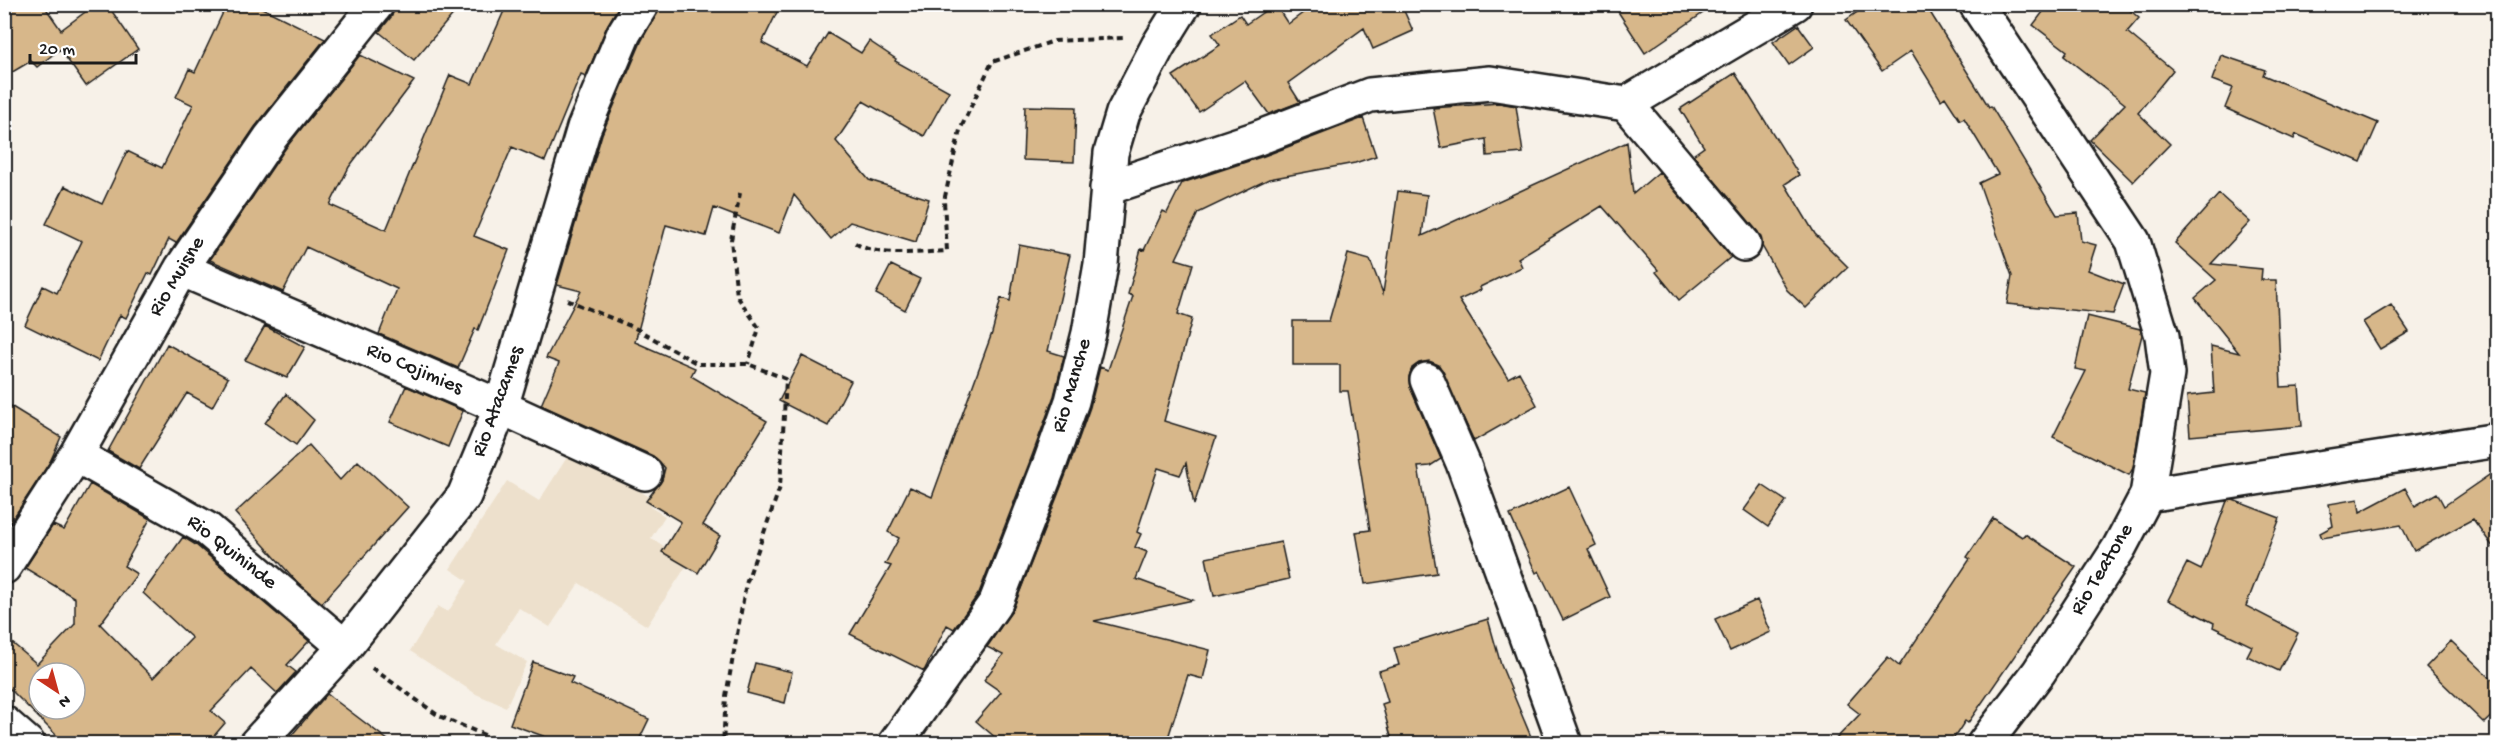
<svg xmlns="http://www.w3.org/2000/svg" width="2502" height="748" viewBox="0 0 2502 748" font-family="'Gochi Hand',sans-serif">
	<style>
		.built { fill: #ede0cc }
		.building { fill: #d7b78a; stroke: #1c1c1c; stroke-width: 1.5; fill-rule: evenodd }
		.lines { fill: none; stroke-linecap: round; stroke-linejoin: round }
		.minor-casing { stroke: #1c1c1c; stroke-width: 38 }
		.path { stroke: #1c1c1c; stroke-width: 4; stroke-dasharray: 6 4.5; stroke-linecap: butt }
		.minor { stroke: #fff; stroke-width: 33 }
		.labels { text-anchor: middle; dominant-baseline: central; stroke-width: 5; stroke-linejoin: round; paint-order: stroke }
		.street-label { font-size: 21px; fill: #1c1c1c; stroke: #fff }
	</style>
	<rect width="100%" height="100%" fill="#f7f1e8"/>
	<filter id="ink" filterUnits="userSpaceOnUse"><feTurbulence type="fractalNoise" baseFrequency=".0167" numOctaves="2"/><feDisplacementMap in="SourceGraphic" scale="12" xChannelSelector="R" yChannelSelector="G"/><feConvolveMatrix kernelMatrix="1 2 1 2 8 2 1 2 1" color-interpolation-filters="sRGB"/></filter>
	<g filter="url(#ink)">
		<!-- built -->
		<path class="built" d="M573,448L654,500L650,507L665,516L651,538L689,562L647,626L579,583L550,627L519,608L496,644L527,662L506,707L476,694L410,651L438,606L448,612L468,581L450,569L507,481L539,501Z"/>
		<!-- building -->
		<path class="building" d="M4,4H43L61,30L96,4H107L138,49L86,86L60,49L37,67L31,61L4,77Z
			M227,4H254L325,39L255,127L176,243L169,239L152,275L148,273L126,318L120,315L98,361L25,325L43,286L57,293L82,241L46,224L65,186L102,204L127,151L162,168L193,105L176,97L189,69L195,72Z
			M395,4H462L414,60L379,32L392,16Z
			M507,4H620L607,26L586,76L581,74L545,161L512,147L474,236L509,250L478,330L475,329L458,368L379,334L397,289L306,247L283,292L210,260L285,149L360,55L414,81L349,167L330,205L386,230L450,75L472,84Z
			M661,4H781L762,43L807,66L828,33L861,53L869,41L896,59L895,61L949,91L924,136L863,101L836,141L869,180L929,199L916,242L850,222L831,239L794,195L779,233L714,208L706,236L666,225L635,342L695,368L691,376L767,421L703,525L720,536L698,573L662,552L681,522L646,501L662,480L665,468L660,462L653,456L541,405L559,363L546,358L581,291L557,285L602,134L641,42Z
			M1275,4L1288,24L1315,4H1401L1413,31L1373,49L1364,28L1288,83L1300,102L1269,114L1245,81L1199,112L1173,76L1220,45L1212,34L1240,15L1246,24Z
			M1613,4H1716L1645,53Z
			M1869,4H1925L1989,107L1991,106L2057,215L2078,213L2081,241L2096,245L2088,270L2124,284L2113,314L2007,304L2012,276L1979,183L1998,174L1964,118L1960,120L1945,97L1941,100L1911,51L1882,71L1846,20Z
			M2049,4H2123L2139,18L2127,32L2173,70L2138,113L2170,144L2133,182L2090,140L2125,104L2064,56L2067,51L2033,25Z
			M1798,25L1814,47L1789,65L1773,42Z
			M2221,55L2265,70L2263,75L2378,123L2361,162L2296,134L2294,139L2225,108L2233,88L2212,80Z
			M1735,73L1799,175L1785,184L1815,234L1848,267L1806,308L1787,290L1762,246L1758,232L1693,155L1704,147L1680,109Z
			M1499,103L1516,106L1523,153L1487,156L1486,139L1441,148L1433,108Z
			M1025,106L1076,107L1074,162L1023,160Z
			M1363,118L1376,156L1355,163L1269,179L1198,213L1176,259L1193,264L1178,314L1192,319L1164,421L1216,437L1194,505L1186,463L1180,475L1158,468L1137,532L1141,534L1135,547L1147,552L1136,579L1193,600L1094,621L1210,650L1203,679L1188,675L1166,744L1140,736L1137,744H1003L976,721L1001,692L984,680L1003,655L987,647L1013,609L1068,469L1090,407L1100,367L1108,370L1133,296L1128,294L1141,249L1144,250L1163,211L1167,213L1182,183L1264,156Z
			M1627,142L1633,194L1659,172L1731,257L1679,300L1656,272L1658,270L1602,206L1518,258L1522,267L1480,287L1481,290L1459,300L1508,378L1519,372L1537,405L1474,441L1439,365L1429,361L1419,363L1412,368L1409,377L1410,387L1441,459L1430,466L1418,467L1437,573L1365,584L1356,532L1370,530L1348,391H1340V365H1293V321H1329L1348,254L1370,260L1383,293L1398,191L1427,195L1422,236Z
			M2219,194L2250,222L2211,264L2262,269L2261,280H2276L2281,387L2299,386L2302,426L2190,436L2187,396L2214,393L2211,346L2239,353L2195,298L2216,280L2175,243Z
			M1019,245L1070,255L1048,351L1064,356L1054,396L1032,456L979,593L954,629L947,625L924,671L850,634L891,566L885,564L899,538L888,532L910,487L932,497L992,333L1001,298L1010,301Z
			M891,265L920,279L905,310L876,294Z
			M2391,305L2409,332L2380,349L2363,322Z
			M2087,316L2140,329L2142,335L2128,389L2145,393L2133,468L2129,475L2053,437L2086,371L2075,369Z
			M265,326L305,347L287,378L245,360Z
			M167,344L228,378L212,407L187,393L139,469L108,451Z
			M802,356L851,381L828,426L779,401Z
			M406,386L463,411L448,447L390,422Z
			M286,394L314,420L296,445L265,423Z
			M4,402L61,437L50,462L4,532Z
			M309,445L340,480L358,461L408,507L322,603L298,583L235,513Z
			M2498,469V554L2473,519L2414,551L2401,525L2322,538L2320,533L2333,526L2329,504L2358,499L2360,512L2405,488L2415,506L2437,493L2444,506Z
			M90,484L150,519L124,566L137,574L100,624L153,678L192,638L143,593L183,537L196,545L309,641L287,665L296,672L277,693L251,669L211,711L225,723L207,744H65L4,683V636L37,664L75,624V598L25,568L53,525L64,530ZM39,673H75V709H39Z
			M1762,485L1786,501L1768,527L1744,510Z
			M1569,487L1596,545L1588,549L1610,597L1563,620L1539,571L1536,573L1510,515Z
			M2233,500L2280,518L2246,606L2298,633L2279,671L2247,656L2252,646L2213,627L2214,623L2168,600L2187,563L2201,570L2227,501Z
			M1993,518L2022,537L2025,534L2076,567L1968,723L1965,721L1950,744H1831L1860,714L1847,704L1888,657L1899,666L1970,559L1967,557Z
			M1281,542L1289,579L1214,596L1206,558Z
			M1757,600L1771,632L1730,651L1715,619Z
			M1488,619L1501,665L1534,744H1393L1382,704L1388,702L1379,671L1399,665L1394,648Z
			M2451,641L2498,685V710L2484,723L2426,667Z
			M533,662L573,677L570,683L649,719L637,744H565L510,724Z
			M755,663L792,672L785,703L747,693Z
			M327,694L393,744H284Z"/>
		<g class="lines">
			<!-- minor casing -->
			<g class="minor-casing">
				<path id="minor" d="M1976,4L2133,241L2162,336L2167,374L2147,495L2119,548L2039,672L1984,744
					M1626,104L1744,244
					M1107,188L1258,138L1370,95L1490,83L1626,104L1795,4
					M181,269L501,407L645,473
					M1427,380L1463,463L1565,744
					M76,455L207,529L345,647
					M2147,495L2498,440
					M4,567L76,455L181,269L270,138L377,4
					M4,723L28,744
					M256,744L345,647L464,496L501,407L584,128L624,33L642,4
					M895,744L996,602L1050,463L1072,401L1089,333L1101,264L1111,153L1123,113L1158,46L1184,4"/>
			</g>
			<!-- path -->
			<path class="path" d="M740,193L731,240L737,296L759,328L748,364
				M855,243C878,258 920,252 947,251L944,201L960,130L992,62L1054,41L1124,38
				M567,300L633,327L698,364H748L786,379L780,487L746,584L726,696L723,744
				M372,668L439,716L506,744"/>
			<!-- minor -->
			<use href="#minor" class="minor"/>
		</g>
	</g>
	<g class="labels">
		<!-- street labels -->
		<g class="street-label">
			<text transform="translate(178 277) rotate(-59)">Rio Muisne</text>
			<text transform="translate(414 370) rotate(23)">Rio Cojimies</text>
			<text transform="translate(1073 386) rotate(-74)">Rio Manche</text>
			<text transform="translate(499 402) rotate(-70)">Rio Atacames</text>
			<text transform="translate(231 553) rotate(38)">Rio Quininde</text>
			<text transform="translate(2103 570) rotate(-59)">Rio Teatone</text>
		</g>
	</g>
	<!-- margin -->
	<rect width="2502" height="748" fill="none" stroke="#fff" stroke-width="24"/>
	<rect x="12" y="12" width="2478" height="724" fill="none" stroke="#1c1c1c" stroke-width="2" filter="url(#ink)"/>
	<!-- north arrow -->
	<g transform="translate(57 691) rotate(144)"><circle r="28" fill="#ffffff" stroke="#a4a4a4" stroke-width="1.5"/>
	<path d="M0-4.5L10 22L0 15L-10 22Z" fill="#c8321e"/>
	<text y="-9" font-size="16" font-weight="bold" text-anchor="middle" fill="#1c1c1c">N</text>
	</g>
	<!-- scale -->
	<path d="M30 54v9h106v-9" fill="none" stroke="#1c1c1c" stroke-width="3"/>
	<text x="39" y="54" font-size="18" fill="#1c1c1c" stroke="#ffffff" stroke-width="4.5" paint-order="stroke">20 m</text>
</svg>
